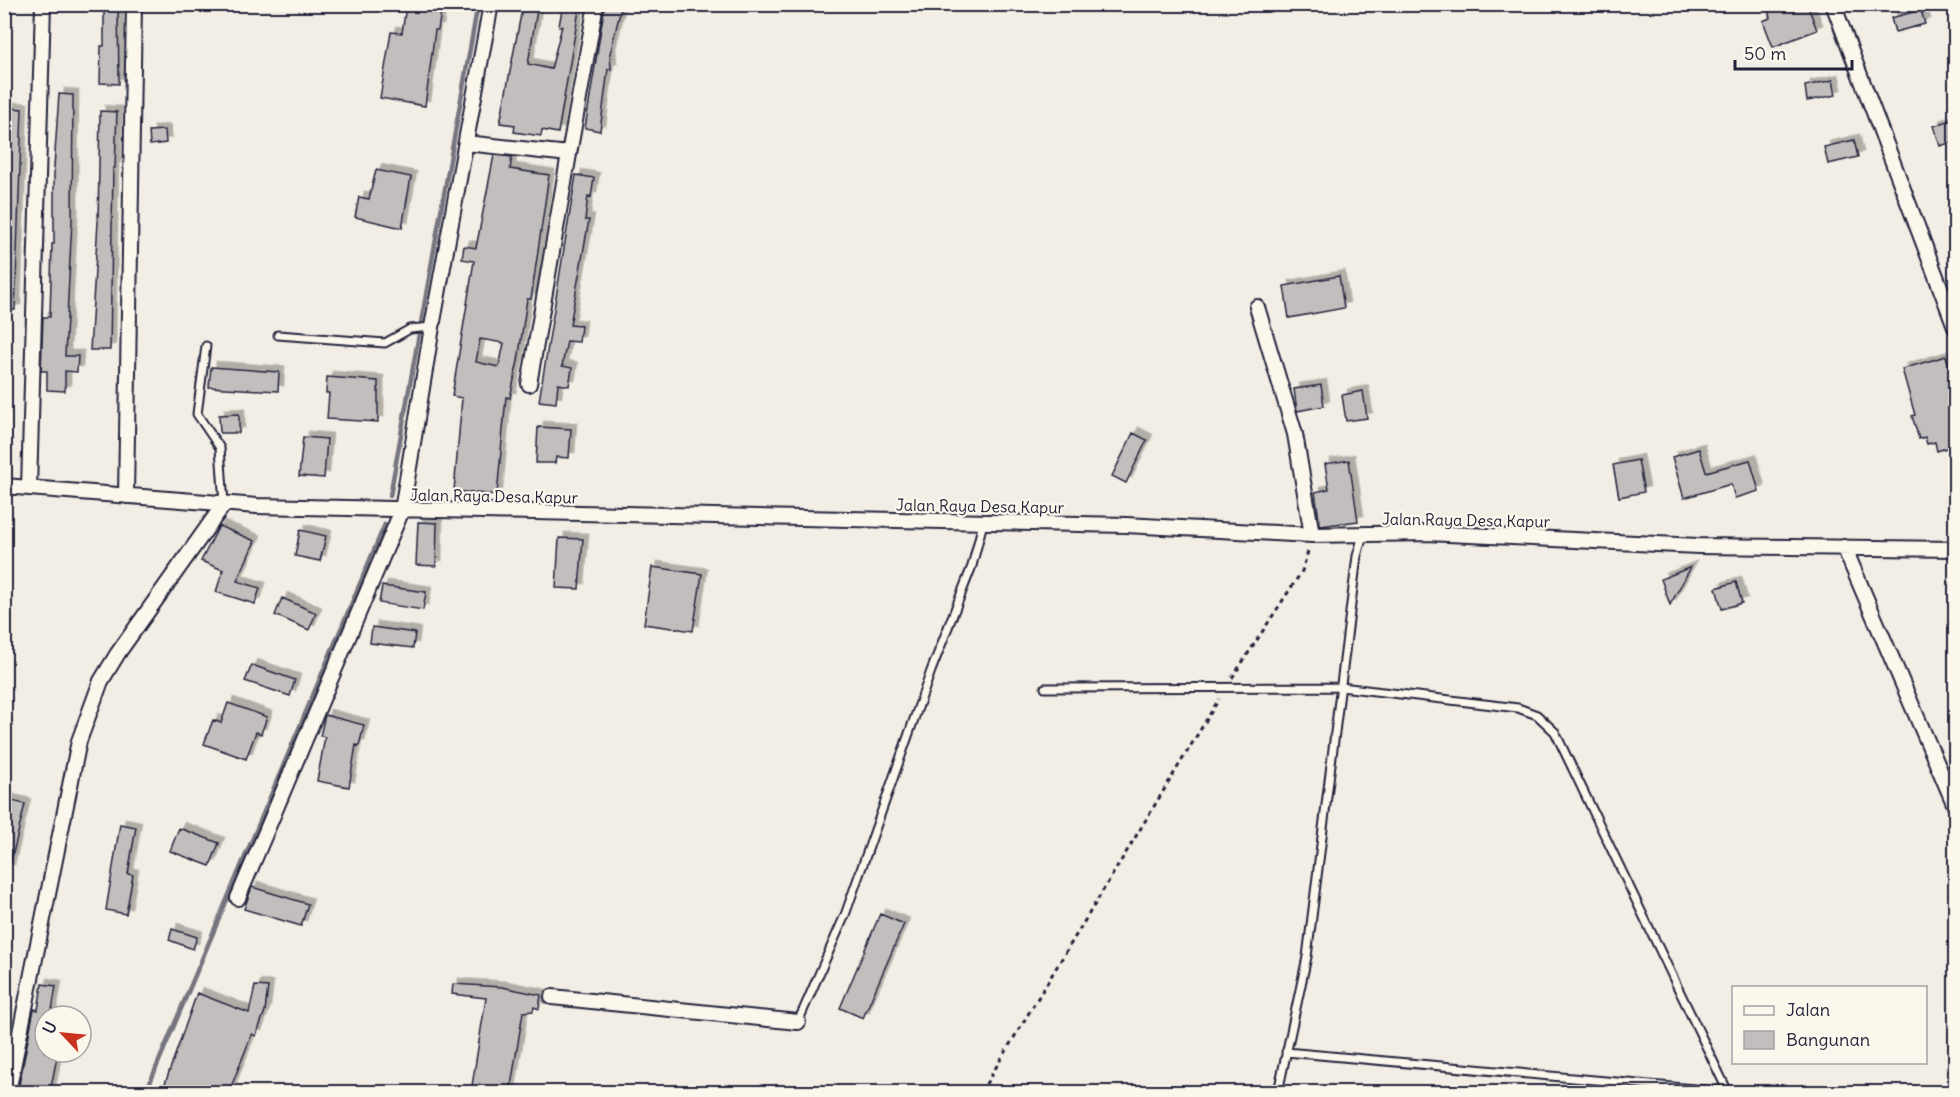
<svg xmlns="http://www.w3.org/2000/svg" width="1960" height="1097" viewBox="0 0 1960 1097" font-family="Delius,sans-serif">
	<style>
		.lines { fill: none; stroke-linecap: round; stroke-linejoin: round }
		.stream { stroke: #76747f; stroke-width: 4.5 }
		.building { fill: #c2bebe; stroke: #22223b; stroke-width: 1.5; fill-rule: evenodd; filter: url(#shadow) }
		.service-casing { stroke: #22223b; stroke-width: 11 }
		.minor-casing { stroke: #22223b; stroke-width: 18 }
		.path { stroke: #22223b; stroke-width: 3; stroke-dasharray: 4.5 4.5; stroke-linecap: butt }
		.service { stroke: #fbf7ec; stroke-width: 7 }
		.minor { stroke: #fbf7ec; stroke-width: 14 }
		.labels { text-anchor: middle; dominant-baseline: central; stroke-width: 4.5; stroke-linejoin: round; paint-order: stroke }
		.street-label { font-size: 16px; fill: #22223b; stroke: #fbf7ec }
	</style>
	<defs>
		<filter id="shadow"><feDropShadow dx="5.5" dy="-5.5" stdDeviation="0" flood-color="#0004"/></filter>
	</defs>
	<rect width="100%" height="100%" fill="#f2eee5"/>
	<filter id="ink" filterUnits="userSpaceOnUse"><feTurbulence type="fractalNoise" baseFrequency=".0167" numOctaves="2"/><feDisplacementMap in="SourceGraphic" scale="12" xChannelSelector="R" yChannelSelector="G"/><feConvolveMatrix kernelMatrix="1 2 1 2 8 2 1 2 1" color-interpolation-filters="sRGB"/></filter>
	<g filter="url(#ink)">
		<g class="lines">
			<!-- stream -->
			<path class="stream" d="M390,496L478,4
				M146,1092L385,524"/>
		</g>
		<!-- building -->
		<path class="building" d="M104,4H118L119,84L100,83L101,46H104Z
			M523,4H538L528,64L551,69L562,26H559L563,4H577L576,10H579L558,133L542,130L541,136L514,132L515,125L500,123Z
			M605,4H622L610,54L611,69H608L600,131L585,128Z
			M1767,4H1807L1817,30L1773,47L1763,21L1770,18Z
			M406,6L441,11L438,30H435L425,106L380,98L391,32L402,33Z
			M1921,10L1925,24L1895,32L1891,18Z
			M1833,80L1836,95L1807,101L1805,86Z
			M59,94L73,95L72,220L65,356H78L77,372L65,371V391L47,390V371H41L43,317H50L52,244H54V167Z
			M9,108L22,109L15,310H4V156Z
			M100,111L117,112L115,168H113L110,350H90L98,222Z
			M1956,118V141L1940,146L1934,126Z
			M165,130L166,143L150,145L149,131Z
			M1854,140L1858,157L1828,164L1824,147Z
			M494,155L512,157L510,169L549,175L531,299H527L518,361L510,398L506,397L497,495L454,491L462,398L452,396L474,261L462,259L464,246L476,248ZM480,339L504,343L499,367L476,362Z
			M376,170L411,177L402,228L355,217L359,197L369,199Z
			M576,175L594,178L591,197L588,196L585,220H589L570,325L581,326L579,342L567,341L562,366L572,368L569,386L558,384L556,403L539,401Z
			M1339,276L1344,308L1289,318L1284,286Z
			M1946,356L1956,388V419L1951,421L1956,445L1937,451L1935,442L1927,444L1925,437L1919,439L1912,416L1915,415L1902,369Z
			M211,367L279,372L278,391L209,387Z
			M327,377L378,381V422L327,419L329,393H326Z
			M1321,385L1324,406L1297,411L1294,389Z
			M1363,391L1367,418L1346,421L1342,395Z
			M239,414V433H220L219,415Z
			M538,427L571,429L569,458L556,457L555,463H536Z
			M1133,433L1147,440L1126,483L1112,476Z
			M303,437L327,439L324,478L299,476Z
			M1699,449L1706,472L1750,460L1759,491L1735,498L1731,484L1684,498L1672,457Z
			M1349,460L1358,521L1320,526L1315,492L1329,489L1325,464Z
			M1638,460L1644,492L1619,497L1613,465Z
			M418,522L437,523L436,566L416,565Z
			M219,526L255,541L237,581L260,588L255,604L216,592L223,570L201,561Z
			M300,530L326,536L320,561L295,556Z
			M559,538L583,539L579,589L556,588Z
			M652,567L702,574L693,631L644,624Z
			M1691,567L1670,605L1661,579Z
			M1736,582L1742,603L1722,609L1716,588Z
			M382,586L426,592L423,610L379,603Z
			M282,598L316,613L309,630L275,615Z
			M372,627L415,633L413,648L370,643Z
			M252,665L295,680L290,696L245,681Z
			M228,703L267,717L261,734L256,732L246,759L204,744L213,720L221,723Z
			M325,715L364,725L359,746L356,745L349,787L317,781L325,737L320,736Z
			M4,799L25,804L9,870L4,869Z
			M120,824L136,827L128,874L133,875L126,914L106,910Z
			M179,828L219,843L210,866L170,851Z
			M252,887L308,904L301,926L244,909Z
			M880,914L904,924L863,1018L840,1008Z
			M172,929L197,937L193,949L169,940Z
			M42,984L56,986L51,1016H45V1052H58L50,1092L19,1085L34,1009L38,1010Z
			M453,984L502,987L541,995L539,1009L534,1007L533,1011L523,1012L510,1092H471L486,998L452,994Z
			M255,986L268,987L265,1011L256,1036L252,1034L229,1092H162L197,993L249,1013Z"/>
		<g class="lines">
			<!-- service casing -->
			<g class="service-casing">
				<path id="service" d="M278,335L385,343L410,329L432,327
					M206,346L197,414L220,448L224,504
					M1045,688L1341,687L1518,708L1537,715L1555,732L1728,1092
					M798,1022L845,915L931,671L972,566L983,523
					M1286,1052L1728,1092
					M1278,1092L1307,957L1357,556L1363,535"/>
			</g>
			<!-- minor casing -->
			<g class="minor-casing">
				<path id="minor" d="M1833,4L1956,329
					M466,143L569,154L529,384
					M569,154L596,4
					M1257,307L1295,434L1312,535
					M4,486L257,506L1126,525L1312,535L1427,533L1698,546L1956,549
					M29,488L43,4
					M126,496L134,4
					M1844,547L1956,808
					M238,898L402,510L432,327L491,4
					M552,997L798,1022
					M8,1092L79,741L101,681L118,653L224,504"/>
			</g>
			<!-- path -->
			<path class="path" d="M1232,678L1302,571L1309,548
				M981,1092L1219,699"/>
			<!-- service -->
			<use href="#service" class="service"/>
			<!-- minor -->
			<use href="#minor" class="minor"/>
		</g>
	</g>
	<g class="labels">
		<!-- street labels -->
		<g class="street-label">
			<text transform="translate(494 496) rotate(1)">Jalan Raya Desa Kapur</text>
			<text transform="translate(980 506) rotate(1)">Jalan Raya Desa Kapur</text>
			<text transform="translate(1466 520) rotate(1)">Jalan Raya Desa Kapur</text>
		</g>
	</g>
	<!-- margin -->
	<rect width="1960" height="1097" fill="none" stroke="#fbf7ec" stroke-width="24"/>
	<rect x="12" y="12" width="1936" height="1073" fill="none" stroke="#22223b" stroke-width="2" filter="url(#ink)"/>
	<!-- legend -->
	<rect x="1732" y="986" width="195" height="78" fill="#fbf7ec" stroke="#a4a2a5" stroke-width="1.5"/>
	<rect x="1744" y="1006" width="30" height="9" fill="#fbf7ec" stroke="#a4a2a5" stroke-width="1.5"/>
	<text x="1786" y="1016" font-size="18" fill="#22223b">Jalan</text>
	<rect x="1744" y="1031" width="30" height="18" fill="#c2bebe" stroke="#a4a2a5" stroke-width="1.5"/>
	<text x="1786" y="1046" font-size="18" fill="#22223b">Bangunan</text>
	<!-- north arrow -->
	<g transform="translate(63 1034) rotate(296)"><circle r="28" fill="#fbf7ec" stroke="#a4a2a5" stroke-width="1.5"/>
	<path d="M0-4.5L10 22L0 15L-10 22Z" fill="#c8321e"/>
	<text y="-9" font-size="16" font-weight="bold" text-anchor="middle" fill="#22223b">U</text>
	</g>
	<!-- scale -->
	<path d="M1735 60v9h117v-9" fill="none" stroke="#22223b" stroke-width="3"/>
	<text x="1744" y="60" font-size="18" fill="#22223b" stroke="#fbf7ec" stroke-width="4.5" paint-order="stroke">50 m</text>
</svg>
